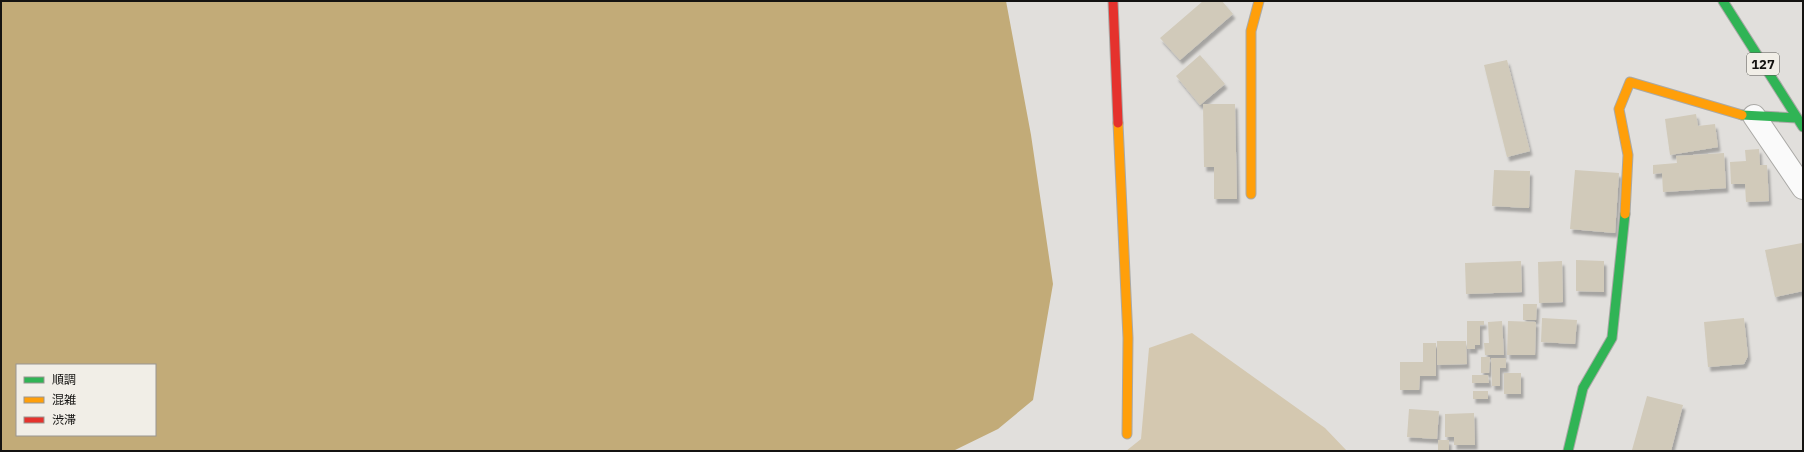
<svg xmlns="http://www.w3.org/2000/svg" width="1804" height="452" viewBox="0 0 1804 452" font-family="'IBM Plex Sans','Noto Sans JP',sans-serif">
	<style>
		.green { fill: #d4c8b0 }
		.water { fill: #c2ab78; fill-rule: evenodd }
		.building { fill: #d1caba; filter: url(#shadow) }
		.lines { fill: none; stroke-linecap: round; stroke-linejoin: round }
		.street-casing { stroke: #aaa9a6; stroke-width: 24 }
		.fast-casing { stroke: #aaa9a6; stroke-width: 11 }
		.slow-casing { stroke: #aaa9a6; stroke-width: 11 }
		.jam-casing { stroke: #aaa9a6; stroke-width: 11 }
		.street { stroke: #fafafa; stroke-width: 22 }
		.fast { stroke: #30b455; stroke-width: 9 }
		.slow { stroke: #ff9f0a; stroke-width: 9 }
		.jam { stroke: #e5322d; stroke-width: 9 }
		.labels { text-anchor: middle; dominant-baseline: central; stroke-width: 4; stroke-linejoin: round; paint-order: stroke }
		.shield { fill: #f1eee7; stroke: #565551; stroke-width: 1 }
		.shield-label { font-size: 13px; font-weight: bold; fill: #141311 }
	</style>
	<defs>
		<filter id="shadow"><feDropShadow dx="2.5" dy="4.5" stdDeviation="1" flood-color="#0004"/></filter>
	</defs>
	<rect width="100%" height="100%" fill="#e1dfdc"/>
	<!-- green -->
	<path class="green" d="M1192,333L1325,428L1347,451H1126L1141,439L1149,348Z"/>
	<!-- water -->
	<path class="water" d="M1,1H1006L1031,135L1053,284L1033,400L998,429L953,451H1ZM17,365H155V435H17Z"/>
	<!-- building -->
	<path class="building" d="M1203,1H1222L1233,14L1180,60L1160,38Z
		M1200,55L1225,84L1200,105L1176,76Z
		M1507,60L1530,151L1507,157L1484,65Z
		M1203,104H1235L1237,199H1214V167H1204Z
		M1696,114L1698,126L1715,124L1718,147L1670,155L1665,119Z
		M1759,149L1760,165H1767L1769,201L1746,202L1745,184H1731L1730,162L1746,161L1745,150Z
		M1724,153L1726,188L1663,192L1662,173L1653,174V165L1677,163L1676,156Z
		M1494,170L1530,171L1529,208L1492,206Z
		M1575,170L1619,173L1615,233L1570,229Z
		M1802,243L1803,291L1775,297L1765,250Z
		M1576,260L1604,261V292L1576,291Z
		M1521,261L1522,292L1466,294L1465,263Z
		M1562,261L1563,302L1539,303L1538,262Z
		M1523,304H1537L1536,320H1523Z
		M1542,318L1577,320L1575,344L1541,342Z
		M1744,318L1748,356L1744,364L1708,367L1704,322Z
		M1467,321H1484V325H1480V345H1475V349H1467Z
		M1502,321L1504,355H1485L1484,343H1489L1488,322Z
		M1508,321L1536,322L1535,355H1507Z
		M1437,341H1466L1467,364L1437,365Z
		M1423,343H1436V376H1420L1419,390H1400V362H1423Z
		M1481,357H1490L1489,373H1481Z
		M1491,358H1506V368H1500V386H1492Z
		M1504,373H1521V394H1504Z
		M1472,375H1488L1489,383H1472Z
		M1473,391H1488V399H1473Z
		M1647,396L1683,405L1671,451L1632,450Z
		M1409,409L1439,411L1437,439L1407,437Z
		M1474,413L1475,445H1454V437H1445V414Z
		M1438,440H1449V451H1438Z"/>
	<g class="lines">
		<!-- street casing -->
		<g class="street-casing">
			<path id="street" d="M1754,116L1803,188"/>
		</g>
		<!-- fast casing -->
		<g class="fast-casing">
			<path id="fast" d="M1723,1L1803,127
				M1742,115L1797,118
				M1568,451L1583,388L1612,338L1625,214"/>
		</g>
		<!-- slow casing -->
		<g class="slow-casing">
			<path id="slow" d="M1118,123L1128,338L1127,434
				M1251,194V31L1259,1
				M1625,214L1628,155L1619,109L1630,82L1742,115"/>
		</g>
		<!-- jam casing -->
		<g class="jam-casing">
			<path id="jam" d="M1113,1L1118,123"/>
		</g>
		<!-- street -->
		<use href="#street" class="street"/>
		<!-- fast -->
		<use href="#fast" class="fast"/>
		<!-- slow -->
		<use href="#slow" class="slow"/>
		<!-- jam -->
		<use href="#jam" class="jam"/>
	</g>
	<g class="labels">
		<!-- shield labels -->
		<rect class="shield" x="1747" y="53" width="32" height="22" rx="3"/>
		<g class="shield-label">
			<text x="1763" y="64">127</text>
		</g>
	</g>
	<!-- border -->
	<rect width="1804" height="452" fill="none" stroke="#141311" stroke-width="4"/>
	<!-- legend -->
	<rect x="16" y="364" width="140" height="72" fill="#f1eee7" stroke="#999691"/>
	<rect x="24" y="377" width="20" height="6" fill="#30b455" stroke="#999691"/>
	<text x="52" y="384" font-size="12" fill="#141311">順調</text>
	<rect x="24" y="397" width="20" height="6" fill="#ff9f0a" stroke="#999691"/>
	<text x="52" y="404" font-size="12" fill="#141311">混雑</text>
	<rect x="24" y="417" width="20" height="6" fill="#e5322d" stroke="#999691"/>
	<text x="52" y="424" font-size="12" fill="#141311">渋滞</text>
</svg>
